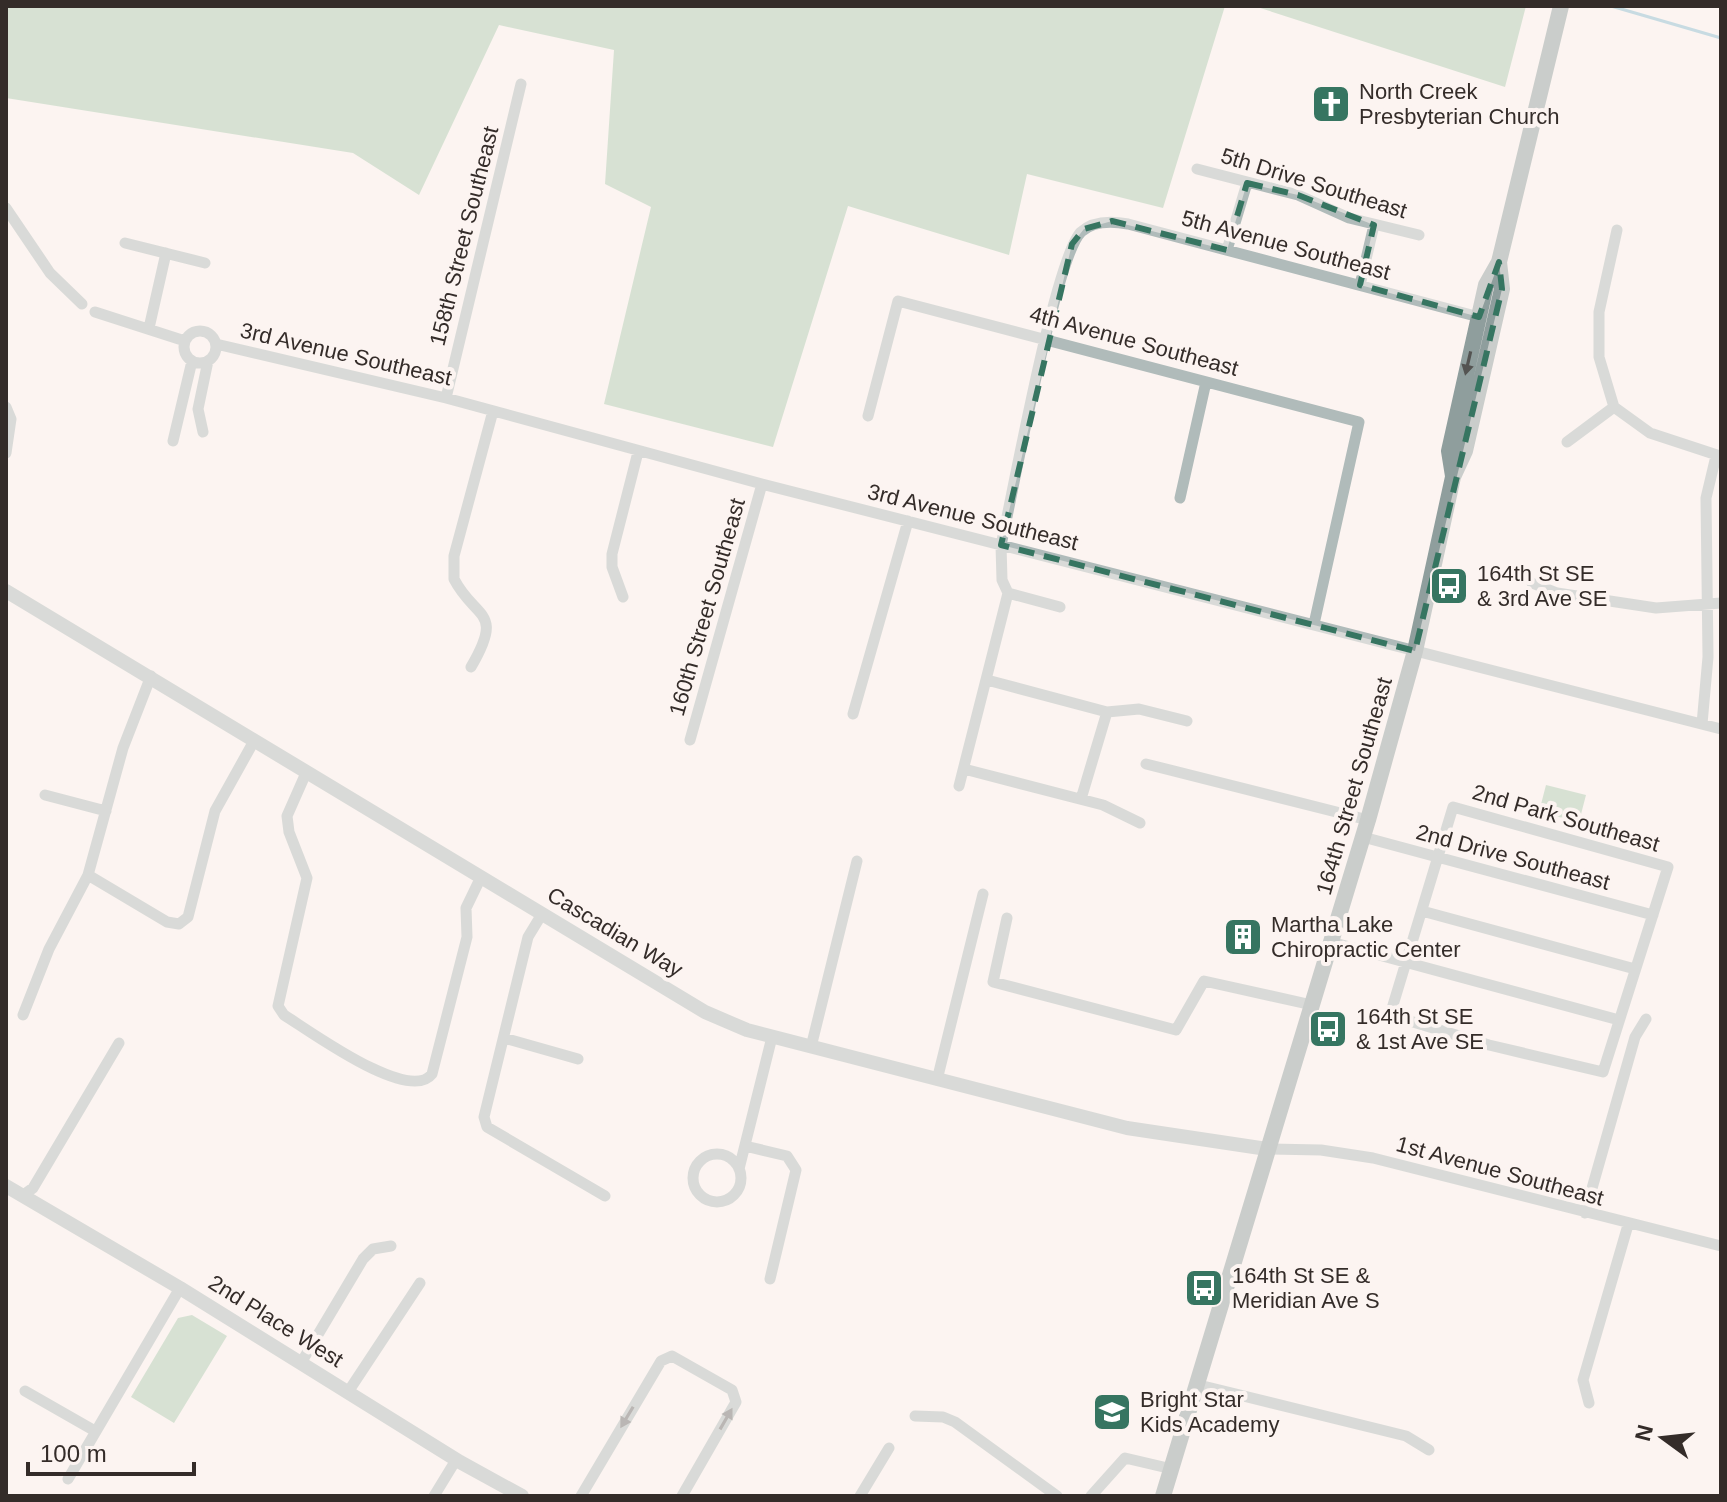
<svg xmlns="http://www.w3.org/2000/svg" width="1727" height="1502" viewBox="0 0 1727 1502" font-family="Arial,sans-serif">
	<style>
		.green { fill: #abcbb0 }
		.lines { fill: none; stroke-linecap: round; stroke-linejoin: round }
		.stream { stroke: #89bdd1; stroke-width: 3 }
		.minor { stroke: #b0bbba; stroke-width: 11 }
		.tertiary { stroke: #b0bbba; stroke-width: 14 }
		.secondary { stroke: #8f9e9d; stroke-width: 16 }
		.oneway { fill: #545452 }
		.oneway2 { fill: #6c6c6a }
		.marked { fill: none; stroke: #367561; stroke-width: 6; stroke-dasharray: 16 10; stroke-linejoin: round }
		.labels { text-anchor: middle; dominant-baseline: central; stroke-width: 8; stroke-linejoin: round; paint-order: stroke }
		.poi-label { font-size: 22px; fill: #342c29; stroke: #fcf4f1; text-anchor: start }
		.street-label { font-size: 22px; fill: #342c29; stroke: #fcf4f1 }
	</style>
	<rect width="100%" height="100%" fill="#fcf4f1"/>
	<!-- green -->
	<path class="green" d="M6,6H1225L1163,208L1027,174L1009,255L848,206L773,447L604,404L651,207L605,184L614,50L499,25L419,195L353,153L6,98Z
		M1254,6H1526L1505,87Z
		M1546,785L1586,795L1579,822L1539,812Z
		M192,1315L227,1336L174,1423L131,1397L178,1318Z"/>
	<g class="lines">
		<!-- stream -->
		<path class="stream" d="M1611,6L1721,38"/>
		<!-- minor -->
		<path class="minor" d="M1197,169L1298,195L1349,218L1419,235
			M6,208L50,273L82,304
			M125,243L205,263
			M1227,250L1247,183
			M1360,285L1374,225
			M95,312L185,341
			M149,328L166,253
			M184 347a16 16 0 1 1 32 0a16 16 0 1 1-32 0Z
			M216,344L446,398L762,484L1721,729
			M446,398L521,84
			M6,407L11,419L6,453
			M1614,407L1650,433L1720,456
			M868,416L898,301L1359,422L1314,624
			M203,432L198,409L208,361
			M173,441L192,361
			M1567,442L1614,407L1599,357V312L1617,230
			M1180,498L1206,382
			M1532,583L1557,593L1656,608L1721,603
			M1008,593L1060,607
			M623,597L612,567V554L638,452
			M471,667C505,609 475,620 454,579V556L493,411
			M987,680L1107,712L1139,709L1187,721
			M853,714L908,521
			M1702,724L1708,657L1706,498L1716,456
			M690,740L762,484
			M1146,764L1368,820
			M964,769L1103,805L1140,823
			M306,773L287,816L289,832L307,878L278,1006L284,1015C310,1031 409,1104 432,1074L467,937L466,908L481,877
			M959,786L1008,593L1002,580L1001,545C1013,493 1055,258 1081,232C1094,220 1112,221 1128,224L1479,317
			M45,795L106,811
			M1081,799L1107,712
			M1453,807L1668,867L1603,1072L1489,1045L1390,1015Z
			M1363,837L1653,915
			M88,875L167,922L179,924L188,917L215,811L254,741
			M1422,911L1635,969
			M542,914L528,937L484,1117L487,1127L605,1196
			M1007,918L993,982L1176,1030L1204,981L1312,1005
			M1331,942L1619,1020
			M23,1015L49,949L88,875L123,748L151,676
			M504,1038L578,1059
			M811,1047L857,861
			M937,1080L983,894
			M745,1146L787,1156L796,1170L770,1279
			M1267,1149L1321,1150L1373,1158L1721,1246
			M693 1178a24 24 0 1 1 48 0a24 24 0 1 1-48 0Z
			M739,1169L772,1037
			M22,1196L33,1188L119,1043
			M1585,1213L1635,1037L1646,1019
			M301,1363L363,1259L373,1249L391,1246
			M1199,1385L1406,1436L1429,1450
			M25,1391L95,1431
			M348,1392L420,1283
			M1589,1403L1583,1380L1628,1225
			M915,1416L943,1417L955,1422L1057,1496
			M68,1479L180,1288
			M434,1496L456,1460
			M581,1496L661,1361L672,1356L732,1390L736,1402L682,1496
			M860,1496L889,1448
			M1091,1496L1125,1458L1172,1469"/>
		<!-- tertiary -->
		<path class="tertiary" d="M6,591L705,1012L747,1030L1127,1128L1267,1149
			M6,1186L180,1288L460,1462L522,1496"/>
		<!-- secondary -->
		<path class="secondary" d="M1453,476L1449,451L1486,285L1499,262L1561,6
			M1163,1496L1368,820L1415,651L1453,477L1465,451L1502,289L1499,262"/>
	</g>
	<!-- one-way arrows -->
	<defs><path id="oneway-solid" d="M-6-.8H1V-3.2L6.5 0L1 3.2V.8H-6Z" transform="scale(2)"/></defs>
	<use class="oneway" href="#oneway-solid" transform="translate(1468 363) rotate(103)"/>
	<g class="oneway2">
		<use href="#oneway-solid" transform="translate(627 1417) rotate(121)"/>
		<use href="#oneway-solid" transform="translate(726 1419) rotate(-60)"/>
	</g>
	<!-- marked area -->
	<path d="M0 0H1727V1502H0ZM1247,183L1298,195L1374,225L1360,285L1479,317L1499,262L1502,289L1415,651L1001,545L1072,244L1084,229L1112,221L1227,250Z" fill="#fcf4f1" fill-opacity=".55" fill-rule="evenodd"/>
	<path class="marked" d="M1247,183L1298,195L1374,225L1360,285L1479,317L1499,262L1502,289L1415,651L1001,545L1072,244L1084,229L1112,221L1227,250Z"/>
	<!-- icons -->
	<defs>
		<g id="church-square" transform="scale(2)"><rect x="-9" y="-9" width="18" height="18" rx="4" fill="#367561" stroke="#fcf4f1"/><path d="M-1.2-6h2.4v3.5h3.3v2.4h-3.3V6h-2.4V-.1h-3.3v-2.4h3.3Z" fill="#fff"/></g>
		<g id="bus-square" transform="scale(2)"><rect x="-9" y="-9" width="18" height="18" rx="4" fill="#367561" stroke="#fcf4f1"/><path d="M-5-6H5V4H4V6H2V4H-2V6H-4V4H-5ZM-3.5-4V0h7V-4ZM-3.5 1.2v1.5H-2V1.2ZM2 1.2v1.5H3.5V1.2Z" fill="#fff"/></g>
		<g id="building-square" transform="scale(2)"><rect x="-9" y="-9" width="18" height="18" rx="4" fill="#367561" stroke="#fcf4f1"/><path d="M-4-6H4V6H1V3H-1V6H-4ZM-2.5-4.3h1.7v1.8h-1.7ZM.8-4.3h1.7v1.8H.8ZM-2.5-1h1.7V.8h-1.7ZM.8-1h1.7V.8H.8Z" fill="#fff"/></g>
		<g id="school-square" transform="scale(2)"><rect x="-9" y="-9" width="18" height="18" rx="4" fill="#367561" stroke="#fcf4f1"/><path d="M0-5L7-2L0 1L-7-2ZM-4 1L0 2.5L4 1V4Q0 6-4 4Z" fill="#fff"/></g>
	</defs>
	<g fill-rule="evenodd">
		<use href="#church-square" x="1331" y="104"/>
		<use href="#bus-square" x="1449" y="586"/>
		<use href="#building-square" x="1243" y="937"/>
		<use href="#bus-square" x="1328" y="1029"/>
		<use href="#bus-square" x="1204" y="1288"/>
		<use href="#school-square" x="1112" y="1412"/>
	</g>
	<g class="labels">
		<!-- poi labels -->
		<g class="poi-label">
			<text x="1359" y="91">North Creek<tspan x="1359" dy="25">Presbyterian Church</tspan></text>
			<text x="1477" y="573">164th St SE<tspan x="1477" dy="25">&amp; 3rd Ave SE</tspan></text>
			<text x="1271" y="924">Martha Lake<tspan x="1271" dy="25">Chiropractic Center</tspan></text>
			<text x="1356" y="1016">164th St SE<tspan x="1356" dy="25">&amp; 1st Ave SE</tspan></text>
			<text x="1232" y="1275">164th St SE &amp;<tspan x="1232" dy="25">Meridian Ave S</tspan></text>
			<text x="1140" y="1399">Bright Star<tspan x="1140" dy="25">Kids Academy</tspan></text>
		</g>
		<!-- street labels -->
		<g class="street-label">
			<text transform="translate(1314 183) rotate(17)">5th Drive Southeast</text>
			<text transform="translate(464 236) rotate(-76)">158th Street Southeast</text>
			<text transform="translate(1286 245) rotate(15)">5th Avenue Southeast</text>
			<text transform="translate(1134 341) rotate(15)">4th Avenue Southeast</text>
			<text transform="translate(346 354) rotate(13)">3rd Avenue Southeast</text>
			<text transform="translate(973 517) rotate(14)">3rd Avenue Southeast</text>
			<text transform="translate(707 607) rotate(-74)">160th Street Southeast</text>
			<text transform="translate(1354 786) rotate(-74)">164th Street Southeast</text>
			<text transform="translate(1566 818) rotate(16)">2nd Park Southeast</text>
			<text transform="translate(1513 857) rotate(15)">2nd Drive Southeast</text>
			<text transform="translate(615 932) rotate(31)">Cascadian Way</text>
			<text transform="translate(1500 1171) rotate(15)">1st Avenue Southeast</text>
			<text transform="translate(276 1321) rotate(32)">2nd Place West</text>
		</g>
	</g>
	<!-- border -->
	<rect width="1727" height="1502" fill="none" stroke="#342c29" stroke-width="16"/>
	<!-- north arrow -->
	<g transform="translate(1663 1438) rotate(285)" stroke="#fcf4f1" stroke-width="6" paint-order="stroke">
	<path d="M0-6L14 30L0 20L-14 30Z" fill="#342c29"/>
	<text y="-12" font-size="22" font-weight="bold" text-anchor="middle" fill="#342c29">N</text>
	</g>
	<!-- scale -->
	<path d="M28 1462v12h166v-12" fill="none" stroke="#342c29" stroke-width="4"/>
	<text x="40" y="1462" font-size="24" fill="#342c29" stroke="#fcf4f1" stroke-width="6" paint-order="stroke">100 m</text>
</svg>
